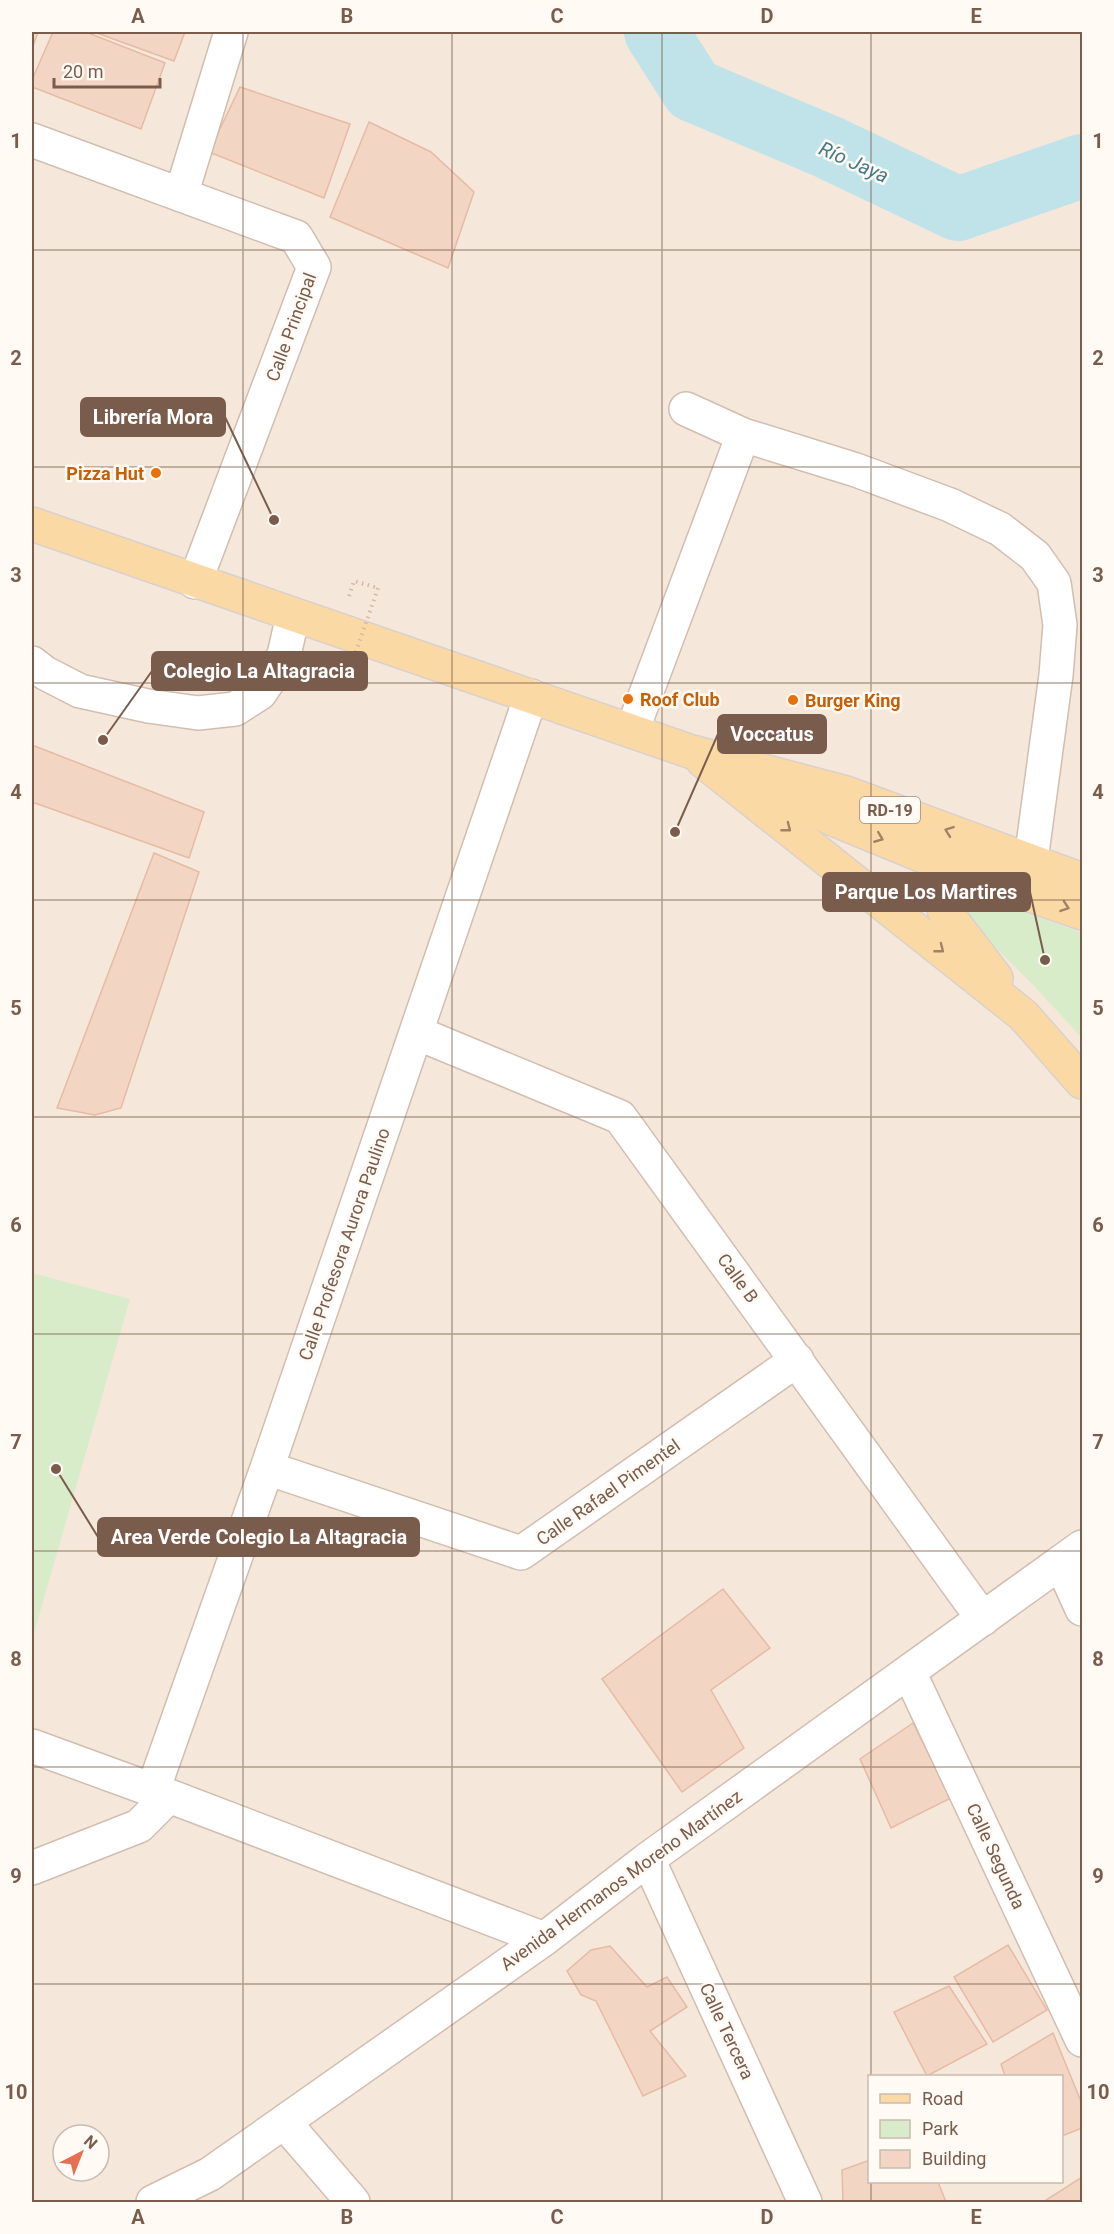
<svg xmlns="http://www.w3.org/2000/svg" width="1114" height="2234" viewBox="0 0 1114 2234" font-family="Roboto,sans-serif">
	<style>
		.residential { fill: #f5e8da; fill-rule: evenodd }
		.green { fill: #d8ecc9 }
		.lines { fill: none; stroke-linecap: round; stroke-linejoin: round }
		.river { stroke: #bfe3e8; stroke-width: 64 }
		.building { fill: #f3d5c3; stroke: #e6bba3; stroke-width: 1.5 }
		.minor-casing { stroke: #d1beb0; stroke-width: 36 }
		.major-casing { stroke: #dad1cd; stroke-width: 36 }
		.path { stroke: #d9b8a5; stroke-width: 4; stroke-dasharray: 1.5 4.5; stroke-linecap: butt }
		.minor { stroke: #fff; stroke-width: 33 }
		.major { stroke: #fbd9a5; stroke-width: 33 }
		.path-bridge { stroke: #d9b8a5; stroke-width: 4; stroke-dasharray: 1.5 4.5; stroke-linecap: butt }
		.oneway { stroke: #a18267 }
		.grid { fill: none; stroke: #7a5c4d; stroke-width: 1.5; stroke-opacity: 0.55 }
		.food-dot { fill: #e8710a; stroke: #fffaf3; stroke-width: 2 }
		.labels { text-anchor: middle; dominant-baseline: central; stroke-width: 5; stroke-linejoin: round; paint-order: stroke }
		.shield { fill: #fffaf3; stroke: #a28b7f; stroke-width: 1.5 }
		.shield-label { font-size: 16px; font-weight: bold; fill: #7a5c4d }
		.street-label { font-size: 18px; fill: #7a5c4d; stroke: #fffaf3 }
		.food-label { font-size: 18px; font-weight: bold; fill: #c56008; stroke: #fffaf3; text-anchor: start }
		.water-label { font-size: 20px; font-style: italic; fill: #437c86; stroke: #fffaf3 }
		.leader { fill: none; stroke: #7a5c4d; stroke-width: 2 }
		.callout-dot { fill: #7a5c4d; stroke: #fffaf3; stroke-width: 2 }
		.callout { fill: #7a5c4d; stroke: #7a5c4d; stroke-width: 2 }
		.callout-label { font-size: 20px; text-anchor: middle; font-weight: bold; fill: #fff }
		.neatline { fill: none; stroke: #7a5c4d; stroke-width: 2 }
		.grid-label { font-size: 20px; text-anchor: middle; font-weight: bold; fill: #7a5c4d }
	</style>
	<rect width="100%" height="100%" fill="#fdf6ec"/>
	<!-- residential -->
	<path class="residential" d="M32,32H1082V2202H32ZM870,2076H1062V2182H870ZM63,2135H99V2171H63Z"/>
	<!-- green -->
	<path class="green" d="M974,893L1082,933V1038L1035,987L963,915Z
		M32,1273L130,1299L32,1640Z"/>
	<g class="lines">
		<!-- river -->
		<path class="river" d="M656,32L693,90L828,147L958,209L1082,166"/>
	</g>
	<!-- building -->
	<path class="building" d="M32,32H38L32,49Z
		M53,32H86L165,63L141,129L32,87V80Z
		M94,32H185L174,61Z
		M240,87L350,124L324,198L209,152Z
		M369,122L431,152L474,192L448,268L330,217Z
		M32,745L204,812L189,858L32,802Z
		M154,853L199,872L121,1108L95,1115L57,1108Z
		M723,1589L770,1648L711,1690L744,1748L682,1792L602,1679Z
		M913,1723L951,1798L891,1828L860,1759Z
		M1008,1945L1047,2010L993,2042L954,1977Z
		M610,1946L647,1987L667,1977L687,2007L650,2031L686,2076L643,2096L596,2001L581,1995L567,1971L591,1950Z
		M949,1986L987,2044L927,2076L894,2012Z
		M1053,2033L1082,2104V2128L1062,2136V2076H1005L1001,2064Z
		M870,2160V2182H938L946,2202H843L842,2170Z
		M1082,2177V2202H1043Z"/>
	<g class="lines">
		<!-- minor casing -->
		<g class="minor-casing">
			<path id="minor" d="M32,140L296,237L314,267L195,582
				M181,195L231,32
				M686,409L743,435L856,470L950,505L1000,529L1035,556L1054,583L1060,625L1056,675L1031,860
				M32,663L45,673L80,691L148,706L198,713L235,709L260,693L272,675L284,655L293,615
				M632,731L743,435
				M417,1033L620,1117L983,1619
				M267,1468L521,1553L797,1360
				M1061,1563L1082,1609
				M909,1672L1082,2040
				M32,1746L169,1796L544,1939
				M153,1790L267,1468L531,696
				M648,1859L805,2202
				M32,1868L139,1826L169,1796
				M284,2122L353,2202
				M153,2202L210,2174L544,1939L648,1859L1082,1547"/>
		</g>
		<!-- major casing -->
		<g class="major-casing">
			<path id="major" d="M32,524L692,752L846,793L1082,880
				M703,761L1023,1015L1082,1082
				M767,788L831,818L950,867L1082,913
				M972,861L950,867L942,890L944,910L996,978"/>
		</g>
		<!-- path -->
		<path class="path" d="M349,596L354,581L378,588
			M329,664L324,681L344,686"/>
		<!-- minor -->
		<use href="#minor" class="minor"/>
		<!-- major -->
		<use href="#major" class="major"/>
		<!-- path-bridge -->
		<path class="path-bridge" d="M344,686L378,588"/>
	</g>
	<!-- one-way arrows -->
	<defs><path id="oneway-chevron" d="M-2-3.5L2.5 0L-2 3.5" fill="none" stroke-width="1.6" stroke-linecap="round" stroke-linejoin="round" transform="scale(1.5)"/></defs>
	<g class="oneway">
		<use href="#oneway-chevron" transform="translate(787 828) rotate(38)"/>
		<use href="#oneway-chevron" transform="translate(949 831) rotate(-160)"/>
		<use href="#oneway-chevron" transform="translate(879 838) rotate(22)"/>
		<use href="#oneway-chevron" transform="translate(1065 907) rotate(19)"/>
		<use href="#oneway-chevron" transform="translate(940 949) rotate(38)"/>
	</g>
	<!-- grid -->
	<path class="grid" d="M243,32V2202M452,32V2202M662,32V2202M871,32V2076M32,250H1082M32,467H1082M32,683H1082M32,900H1082M32,1117H1082M32,1334H1082M32,1551H1082M32,1767H1082M32,1984H1082M871,2182V2202"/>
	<!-- markers -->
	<g class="food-dot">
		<circle cx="156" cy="473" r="6"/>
		<circle cx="628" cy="699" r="6"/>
		<circle cx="793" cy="700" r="6"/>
	</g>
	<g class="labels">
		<!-- shield labels -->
		<rect class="shield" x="860" y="797" width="60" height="26" rx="4.5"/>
		<g class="shield-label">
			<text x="890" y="810">RD-19</text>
		</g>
		<!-- street labels -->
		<g class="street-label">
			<text transform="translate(291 327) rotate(-70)">Calle Principal</text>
			<text transform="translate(344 1244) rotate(-71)">Calle Profesora Aurora Paulino</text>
			<text transform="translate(738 1278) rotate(54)">Calle B</text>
			<text transform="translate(608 1492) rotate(-35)">Calle Rafael Pimentel</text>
			<text transform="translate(996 1856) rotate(65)">Calle Segunda</text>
			<text transform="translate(621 1880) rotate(-36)">Avenida Hermanos Moreno Martínez</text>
			<text transform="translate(727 2031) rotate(65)">Calle Tercera</text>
		</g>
		<!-- food labels -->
		<g class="food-label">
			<text x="144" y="473" text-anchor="end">Pizza Hut</text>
			<text x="640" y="699">Roof Club</text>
			<text x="805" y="700">Burger King</text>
		</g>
		<!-- water labels -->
		<g class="water-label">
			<text transform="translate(854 162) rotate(24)">Río Jaya</text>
		</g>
	</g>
	<!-- callouts -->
	<path class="leader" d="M274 520L225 417M103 740L152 671M675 832L718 734M1045 960L1030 892M56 1469L98 1537"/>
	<g class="callout-dot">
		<circle cx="274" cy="520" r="6"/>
		<circle cx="103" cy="740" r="6"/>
		<circle cx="675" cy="832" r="6"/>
		<circle cx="1045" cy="960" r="6"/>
		<circle cx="56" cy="1469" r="6"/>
	</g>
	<g class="callout">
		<rect x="81" y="398" width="144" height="38" rx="6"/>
		<rect x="152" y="652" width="215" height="38" rx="6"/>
		<rect x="718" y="715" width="108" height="38" rx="6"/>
		<rect x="823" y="873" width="207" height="38" rx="6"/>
		<rect x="98" y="1518" width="321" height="38" rx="6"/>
	</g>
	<g class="callout-label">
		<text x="153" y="424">Librería Mora</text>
		<text x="259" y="678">Colegio La Altagracia</text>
		<text x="772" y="741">Voccatus</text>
		<text x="926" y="899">Parque Los Martires</text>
		<text x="259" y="1544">Area Verde Colegio La Altagracia</text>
	</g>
	<!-- border -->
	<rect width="1114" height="2234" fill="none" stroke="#fffaf3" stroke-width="66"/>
	<!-- legend -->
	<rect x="868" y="2075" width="195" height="108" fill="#fffaf3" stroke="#cabbb1" stroke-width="1.5"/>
	<rect x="880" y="2094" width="30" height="9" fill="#fbd9a5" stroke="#cabbb1" stroke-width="1.5"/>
	<text x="922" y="2105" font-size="18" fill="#7a5c4d">Road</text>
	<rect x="880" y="2120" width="30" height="18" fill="#d8ecc9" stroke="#cabbb1" stroke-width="1.5"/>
	<text x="922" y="2135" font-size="18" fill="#7a5c4d">Park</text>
	<rect x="880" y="2150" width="30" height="18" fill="#f3d5c3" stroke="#cabbb1" stroke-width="1.5"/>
	<text x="922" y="2165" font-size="18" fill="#7a5c4d">Building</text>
	<!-- north arrow -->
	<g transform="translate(81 2153) rotate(42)"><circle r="28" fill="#fffaf3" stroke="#cabbb1" stroke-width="1.5"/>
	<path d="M0-4.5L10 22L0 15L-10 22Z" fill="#e76f51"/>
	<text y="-9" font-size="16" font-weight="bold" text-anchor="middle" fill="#7a5c4d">N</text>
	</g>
	<!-- scale -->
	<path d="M54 78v9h106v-9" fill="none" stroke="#7a5c4d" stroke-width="3"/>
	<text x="63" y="78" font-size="18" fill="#7a5c4d" stroke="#fffaf3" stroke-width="4.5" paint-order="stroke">20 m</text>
	<rect x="33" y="33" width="1048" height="2168" class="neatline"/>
	<g class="grid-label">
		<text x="138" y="23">A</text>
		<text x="347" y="23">B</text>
		<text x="557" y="23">C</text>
		<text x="767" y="23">D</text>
		<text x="976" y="23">E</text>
		<text x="16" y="148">1</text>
		<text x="1098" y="148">1</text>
		<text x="16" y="365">2</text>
		<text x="1098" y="365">2</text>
		<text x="16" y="582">3</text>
		<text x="1098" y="582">3</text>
		<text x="16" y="799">4</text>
		<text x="1098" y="799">4</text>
		<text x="16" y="1015">5</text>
		<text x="1098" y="1015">5</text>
		<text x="16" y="1232">6</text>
		<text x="1098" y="1232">6</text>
		<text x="16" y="1449">7</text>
		<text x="1098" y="1449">7</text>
		<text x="16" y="1666">8</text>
		<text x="1098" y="1666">8</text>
		<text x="16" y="1883">9</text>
		<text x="1098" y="1883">9</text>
		<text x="16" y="2099">10</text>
		<text x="1098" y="2099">10</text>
		<text x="138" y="2224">A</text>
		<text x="347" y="2224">B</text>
		<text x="557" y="2224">C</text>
		<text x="767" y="2224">D</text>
		<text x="976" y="2224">E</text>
	</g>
</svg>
